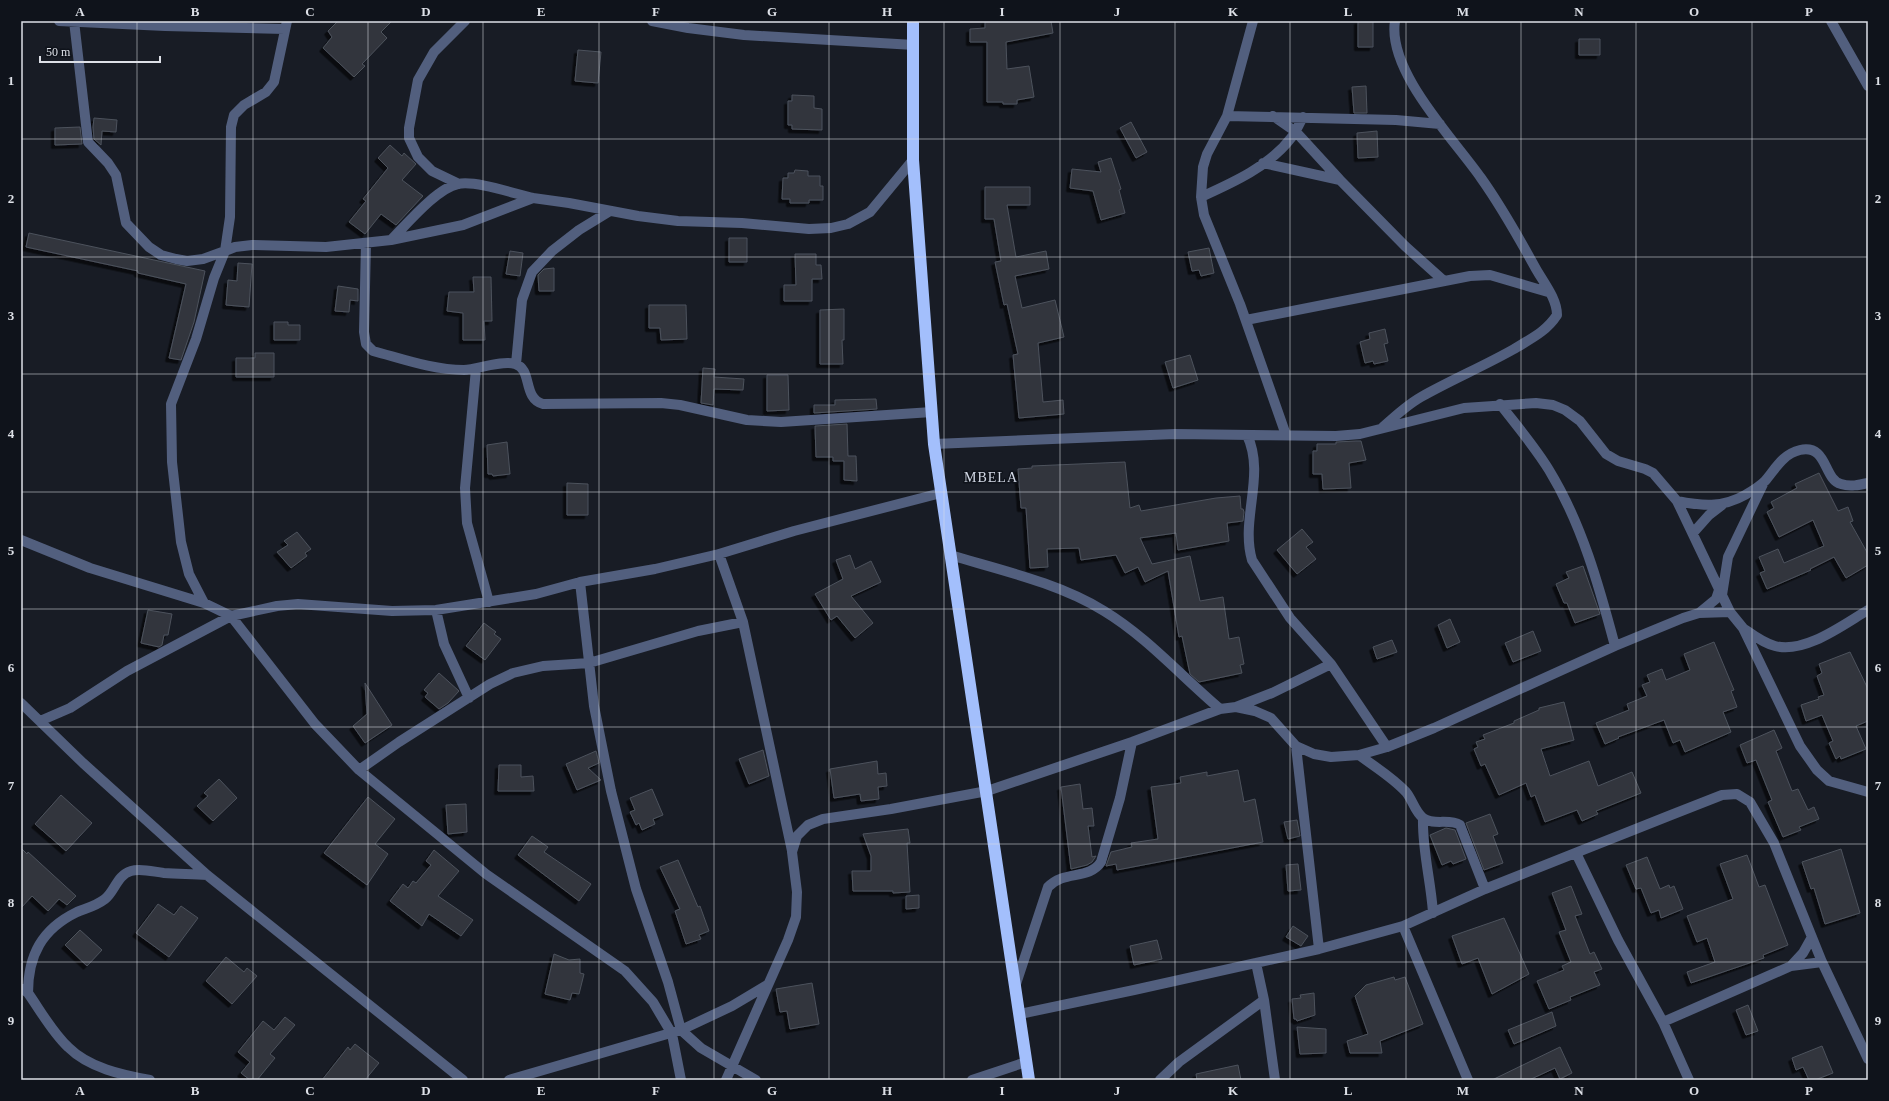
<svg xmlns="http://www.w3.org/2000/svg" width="1889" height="1101" viewBox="0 0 1889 1101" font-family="Georgia,serif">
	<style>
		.building { fill: #30353e; stroke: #4d525c; filter: url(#shadow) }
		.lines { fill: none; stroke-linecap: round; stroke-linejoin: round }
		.minor { stroke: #525f7e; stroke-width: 10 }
		.highway { stroke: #a3bffc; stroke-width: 12 }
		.grid { fill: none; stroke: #dde0e7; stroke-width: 1; stroke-opacity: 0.55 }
		.labels { text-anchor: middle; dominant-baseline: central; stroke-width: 3; stroke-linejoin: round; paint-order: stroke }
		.quarter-label { font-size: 14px; letter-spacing: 1px; fill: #d2d8e5; stroke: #0f131b }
		.neatline { fill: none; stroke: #dde0e7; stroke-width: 1.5 }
		.grid-label { font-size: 13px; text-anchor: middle; font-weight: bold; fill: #dde0e7 }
	</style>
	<defs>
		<filter id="shadow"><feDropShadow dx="-3.5" dy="3.5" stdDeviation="0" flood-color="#0009"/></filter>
	</defs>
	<rect width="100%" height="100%" fill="#181c25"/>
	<!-- building -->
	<path class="building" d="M338,21H392L381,32L387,38L362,64L365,66L354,77L323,48L332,37L328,31Z
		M985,21H1051L1053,33L1006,42L1007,69L1029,66L1034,97L1017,100V104H1003V102H987V42H970V29L985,28Z
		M1358,21H1373V47H1358Z
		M1579,39H1600V55H1579Z
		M578,50L601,52L598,83L575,81Z
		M1366,86L1367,113H1354L1352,87Z
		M792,95L814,96V108L822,109V130L792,129V125H788V101H792Z
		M94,118L117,120L116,132L102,131L101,145L94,139L93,127Z
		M1131,122L1147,152L1136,158L1120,128Z
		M80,127L82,144L55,145V128Z
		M1377,131L1378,157L1358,158L1357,133Z
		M390,145L402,156L404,153L416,164L402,180L423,196L396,225L381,214L365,234L349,222L366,201L363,199L388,168L378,158Z
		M1111,158L1121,189L1119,190L1125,213L1101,220L1093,191L1070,188L1072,169L1101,172L1098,162Z
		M795,170L808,171V176H820V186H823V200H809V203H790V199H782L783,178H788V173H794Z
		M985,187H1030V205H1007L1016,257L1046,251L1049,269L1015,276L1022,308L1055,300L1064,337L1038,343L1043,402L1063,400L1064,414L1019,418L1013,355L1018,354L1007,304L1004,305L995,262L1001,261L994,219H985Z
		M29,233L205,271L194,322L181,360L169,358L186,284L138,273V271L26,247Z
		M729,238H747V262H729Z
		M1209,248L1214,273L1201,276L1199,270L1192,271L1188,252Z
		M510,251L523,253L520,276L506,274Z
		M795,254H816V265H821L822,279H812V301H784V285H796Z
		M238,263L252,264L249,307L226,305L228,280L237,281Z
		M554,268V291H539L538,275L544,269Z
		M473,277H491L492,321H484L485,340H463V313L447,311L449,292H474Z
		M338,286L358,289V301L350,300L349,312L335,311Z
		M649,305H686L687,339L661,340L660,328H649Z
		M844,309V340H842L843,364H820V310Z
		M274,322H288V325H300V340H274Z
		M1385,329L1388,343L1384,344L1388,361L1374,364L1373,361L1365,363L1360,342L1370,339L1369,333Z
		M255,353H274V377H236V358H255Z
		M1190,355L1198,380L1173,388L1165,362Z
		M703,368L715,369L714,377L744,379L743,390L714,389L713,405L701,403Z
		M767,375H788L789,410L767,411Z
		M876,399L877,409L814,413V405H835V400Z
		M847,424L848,456H856L857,481L844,480V461H833V457H816L815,426Z
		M1356,441H1361L1366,460L1349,463L1351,488L1323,489L1322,474H1313V451H1317V444H1336V442Z
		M507,442L510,474L493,476L492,474H488L487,445Z
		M1125,462L1130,508L1139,505L1141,511L1216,498L1240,496L1241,509H1243L1244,512L1243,521L1227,523L1229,541L1178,550L1176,533L1140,538L1152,564L1190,556L1200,601L1223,597L1229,639L1239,637L1244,664L1240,665L1242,673L1199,682L1190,674L1182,636L1179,637L1168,571L1145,582L1138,567L1125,573L1116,555L1081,560L1079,548L1047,549L1048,567L1030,568L1026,508H1021L1018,469L1032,468V466Z
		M1819,473L1838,511L1848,507L1853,521L1850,522L1868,554V565L1846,578L1834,557L1810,569L1811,570L1767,589L1760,573L1765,571L1759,557L1778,549L1784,563L1824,546L1813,520L1779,537L1767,512L1774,508L1771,502L1797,488L1795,484Z
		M567,483L588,484V515H567Z
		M1302,529L1313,542L1306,547L1316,559L1297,574L1277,550Z
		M297,532L311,549L305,553L307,556L291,568L277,552L288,545L284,541Z
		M850,555L855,569L871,561L881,582L851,596L873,623L855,638L837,616L831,620L815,594L843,579L836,560Z
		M1583,566L1600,614L1575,623L1567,603H1564L1556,584L1569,578L1566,572Z
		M148,610L172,614L168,635H164L162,645L159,647L141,643Z
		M1450,619L1460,642L1447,648L1438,625Z
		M484,623L496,632L494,634L501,639L485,660L466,646Z
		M1533,631L1541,651L1513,662L1505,643Z
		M1392,640L1397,652L1377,659L1373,647Z
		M1714,642L1734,690L1731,691L1737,707L1723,712L1731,732L1685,752L1680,740L1673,743L1664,720L1618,737L1619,738L1605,744L1596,723L1629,710L1627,704L1647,696L1642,685L1650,682L1647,675L1662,669L1666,680L1690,670L1684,654Z
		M1850,652L1868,689V721L1856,726L1866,749L1841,759L1840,756L1836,759L1829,743L1833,741L1822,715L1806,721L1801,705L1819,699L1818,697L1824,695L1817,676L1822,673L1819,664Z
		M439,673L459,691L448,703L439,709L425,697L428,693L424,690Z
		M365,683L392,725L365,743L353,726L367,714Z
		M1564,702L1574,740L1541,749L1550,776L1589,761L1598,786L1632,772L1641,793L1596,811L1598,814L1582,821L1577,810L1545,822L1535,795L1531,797L1526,783L1499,795L1485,764L1481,766L1474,749L1478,747L1476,742L1485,739L1483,735L1514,723V721L1539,710V708Z
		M1774,730L1782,748L1776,751L1792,791L1798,789L1808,810L1814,807L1819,819L1799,827L1801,830L1783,837L1768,802L1772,800L1756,760L1747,763L1740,745Z
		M763,750L769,776L749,784L739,759Z
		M596,751L599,763L588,768L601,780L577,790L566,764Z
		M877,761L878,774L886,773L887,786L878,787L879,799L861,801L860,794L834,798L830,769Z
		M499,765H521V777L533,776L534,791H498Z
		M1238,770L1244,802L1255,799L1263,842L1117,870L1116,864L1106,866L1111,852L1132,847L1131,843L1158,839L1151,787L1181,783L1180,777L1207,772V776Z
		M219,779L237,798L213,821L197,806L208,796L204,793Z
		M1080,784L1083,809L1092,808L1094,826H1088L1092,857L1096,856L1092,862L1087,865L1071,869L1061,787Z
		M652,789L663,815L653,819L655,824L642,830L639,823L636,825L630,812L635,810L630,798Z
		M61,795L92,823L66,851L35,824Z
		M368,797L395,819L375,844L388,854L367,885L324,853Z
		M466,804L467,832L448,834L446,805Z
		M1490,814L1498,834L1493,836L1503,863L1484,870L1466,823Z
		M1297,820L1300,836L1288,839L1284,822Z
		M1446,828L1455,830L1466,859L1453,864L1451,861L1442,865L1430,835Z
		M908,829L910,843H907L910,892L893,893V891H853L852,871H871V856L863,834Z
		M532,836L548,847L544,852L591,884L579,901L518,855Z
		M21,848L27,854L28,852L76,896L67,905L59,899L48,911L32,896L21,908Z
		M1841,849L1860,913L1825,924L1814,888L1811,889L1802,862Z
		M434,850L459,871L438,896L473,920L461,936L429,914L422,926L390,901L403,884L408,888L413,881L416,883L431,865L426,861Z
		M1747,855L1759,887L1765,885L1788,945L1763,955L1764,958L1691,983L1687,972L1715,962L1707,938L1697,942L1687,916L1733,899L1720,864Z
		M1647,857L1660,889L1669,885L1670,888L1674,886L1683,909L1661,918L1659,910L1651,913L1641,888L1636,889L1626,865Z
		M678,860L698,907L700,906L709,931L699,935L701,939L686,944L675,911L680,909L660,867Z
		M1298,864L1301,890L1288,891L1286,865Z
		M1571,886L1582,914L1575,916L1590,954L1594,952L1602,969L1594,972L1600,985L1570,997L1571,1000L1549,1009L1537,981L1564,970L1562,966L1571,962L1559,932L1566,930L1552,893Z
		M919,895V908L906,909V896Z
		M158,904L174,915L181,906L198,918L169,957L136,933Z
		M1504,918L1529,974L1492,994L1478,958L1462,964L1452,936Z
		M1293,926L1308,936L1301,946L1286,937Z
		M80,930L102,950L87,966L65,945Z
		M1157,940L1162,959L1134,965L1130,946Z
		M554,954L569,960L580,959V973L584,974L579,994L572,993L570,1000L545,994Z
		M226,957L244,972L247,968L257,976L232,1004L206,981Z
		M1394,977L1395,980L1405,977L1423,1024L1380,1041L1382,1053H1350L1347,1041L1368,1034L1355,996L1366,985Z
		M812,983L819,1024L790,1029L787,1011L780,1012L776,989Z
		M1314,993L1315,1015L1297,1021L1296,1019H1294L1292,999L1301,998L1300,995Z
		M1748,1005L1758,1031L1746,1035L1736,1010Z
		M1552,1012L1556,1026L1514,1044L1508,1030Z
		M285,1017L295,1025L270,1054L275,1058L257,1080H250L241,1073L250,1062L238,1052L263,1021L274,1030Z
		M1297,1027L1326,1029V1053L1300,1054Z
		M355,1044L379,1063L365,1080H322L348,1047L350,1050Z
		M1822,1046L1833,1073L1815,1080H1809L1803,1067L1796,1070L1792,1058Z
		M1560,1047L1572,1073L1560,1079L1555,1068L1529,1080H1492Z
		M1238,1065L1241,1080H1197L1196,1074Z"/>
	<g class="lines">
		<!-- minor -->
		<path class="minor" d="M59,21L165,26L285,29
			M74,21L88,142L108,163L116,175L126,223L149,247L161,255L176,259L187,261L203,259L225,251L230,217L231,127L234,115L244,105L266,92L274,82L287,21
			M652,21L688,28L744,35L914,45
			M1253,21L1227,116L1207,154L1203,167L1201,197L1204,215L1240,304L1286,435
			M1831,21L1868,86
			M1227,116L1396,120L1440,124
			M1273,116L1296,132L1340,180L1405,246L1444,281
			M1263,163L1340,180
			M459,184L432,171L418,157L409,138V128L418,80L434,52L465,21
			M1201,197C1232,183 1270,166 1291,138C1296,132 1299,124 1303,117
			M391,240C407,224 437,188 458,184C475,180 515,194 533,198
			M366,243L364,332L366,344L373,351C403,359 433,370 464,370C478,369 503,360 515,364C533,369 522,398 543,404L661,403L680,405L747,420L781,422L932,412
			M1246,320L1470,276L1490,275L1548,292
			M516,364L522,300L532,272L552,251L579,230L610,211
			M476,369L465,488L467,523L489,602
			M1500,404C1517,426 1535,447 1549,470C1582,524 1599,586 1615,646
			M1383,427C1395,416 1407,405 1421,397C1451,380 1484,366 1514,349C1530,339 1546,332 1557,315C1557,299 1544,283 1536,269C1519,238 1501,206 1481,178C1453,138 1387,71 1395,21
			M1247,435C1266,475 1240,519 1252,560L1290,618L1331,664L1387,747
			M934,444L1175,434L1336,436L1360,434L1464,408L1536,403L1553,405L1565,410L1580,421L1606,454L1618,461L1645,469L1653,473L1677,501L1730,612L1743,628L1800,746L1817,770L1829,781L1868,792
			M1677,501C1702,506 1722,508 1745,495C1752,491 1759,487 1765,481C1776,468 1783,454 1800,450C1828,444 1823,479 1841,484C1850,487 1859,485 1868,483
			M1693,533L1709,515L1722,505
			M21,540L90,568L204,603L231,616L315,724L359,770L486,874L625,971L653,1002L672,1034L681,1080
			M719,554L743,622L792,851
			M950,555C1000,570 1059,583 1104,611C1147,637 1181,676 1220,709
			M580,582L594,706L611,791L636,889L668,982L681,1030L701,1048L756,1080
			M1722,595L1728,557L1763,484
			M204,603L189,574L181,542L172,462L171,404L196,339L214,278L225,251L235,247L252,245L326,247L391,240L463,225L533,198L569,203L638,216L678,221L742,223L809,229L831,228L848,224L870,212L913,160
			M436,610L444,644L469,698
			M1699,613L1716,599L1719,590
			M1743,628C1753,635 1763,643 1775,646C1805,654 1844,624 1868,610
			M21,703L83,763L207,875L463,1080
			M1236,707L1272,693L1331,664
			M40,721L70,708L127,671L231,616L277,606L298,604L392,611L436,610L536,594L580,582L655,569L719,554L794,531L941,493
			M1296,746L1319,949
			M1359,755C1375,767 1392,777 1406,792C1412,799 1415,812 1423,818C1434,826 1449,818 1460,825L1485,889
			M359,770L399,742L490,684L513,673L543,666L589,663L698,631L743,622
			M1423,818C1422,850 1431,881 1433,913
			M1576,853L1618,940L1663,1022L1689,1080
			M1403,926L1468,1080
			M1256,963L1264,1000L1275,1080
			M1791,966L1803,953L1812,937
			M1016,984L1048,887C1064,870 1089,880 1101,862L1120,798L1132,742
			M23,989L28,993C40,1010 52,1032 68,1047C89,1068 122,1075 150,1080
			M28,993C28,955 42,929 77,912C87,908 96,906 105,899C115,891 117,875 131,871C141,868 154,872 164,873C179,874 193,874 207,875
			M1020,1014L1134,990L1319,949L1403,926L1485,889L1671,815L1722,795L1737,794L1750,802L1774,843L1822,962L1868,1059
			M1663,1022L1791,966L1822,962
			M509,1080L681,1030L732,1006L767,985
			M726,1080L788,940L796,917L797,892L792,852L797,836L808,825L823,819L891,809L987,791L1132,742L1220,709L1236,707L1255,711L1271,718L1296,746L1314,754L1331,757L1359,755L1387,747L1434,728L1615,646L1683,618L1699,613L1730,612
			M972,1080L1026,1062
			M1160,1080L1179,1062L1264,1000"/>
		<!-- highway -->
		<path class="highway" d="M913,21V160L934,444L1029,1080"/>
	</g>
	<!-- grid -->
	<path class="grid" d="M137,21V1080M253,21V1080M368,21V1080M483,21V1080M599,21V1080M714,21V1080M829,21V1080M944,21V1080M1060,21V1080M1175,21V1080M1290,21V1080M1406,21V1080M1521,21V1080M1636,21V1080M1752,21V1080M21,139H1868M21,257H1868M21,374H1868M21,492H1868M21,609H1868M21,727H1868M21,844H1868M21,962H1868"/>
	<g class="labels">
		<!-- quarter labels -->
		<g class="quarter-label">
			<text x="991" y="477">MBELA</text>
		</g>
	</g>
	<!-- border -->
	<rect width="1889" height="1101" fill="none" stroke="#0f131b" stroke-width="44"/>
	<!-- scale -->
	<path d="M40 56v6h120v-6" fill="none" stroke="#dde0e7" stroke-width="2"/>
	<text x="46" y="56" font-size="12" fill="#dde0e7" stroke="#0f131b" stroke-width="3" paint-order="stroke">50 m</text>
	<rect x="22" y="22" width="1845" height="1057" class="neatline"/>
	<g class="grid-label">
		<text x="80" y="16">A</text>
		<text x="195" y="16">B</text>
		<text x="310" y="16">C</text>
		<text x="426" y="16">D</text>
		<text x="541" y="16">E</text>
		<text x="656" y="16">F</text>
		<text x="772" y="16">G</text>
		<text x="887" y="16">H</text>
		<text x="1002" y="16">I</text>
		<text x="1117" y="16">J</text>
		<text x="1233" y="16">K</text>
		<text x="1348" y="16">L</text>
		<text x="1463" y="16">M</text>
		<text x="1579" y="16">N</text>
		<text x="1694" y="16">O</text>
		<text x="1809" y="16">P</text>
		<text x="11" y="85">1</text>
		<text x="1878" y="85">1</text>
		<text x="11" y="203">2</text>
		<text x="1878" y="203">2</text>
		<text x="11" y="320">3</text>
		<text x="1878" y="320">3</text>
		<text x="11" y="438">4</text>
		<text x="1878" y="438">4</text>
		<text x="11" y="555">5</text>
		<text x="1878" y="555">5</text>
		<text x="11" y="672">6</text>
		<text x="1878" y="672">6</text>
		<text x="11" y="790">7</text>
		<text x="1878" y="790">7</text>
		<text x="11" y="907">8</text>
		<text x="1878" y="907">8</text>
		<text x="11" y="1025">9</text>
		<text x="1878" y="1025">9</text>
		<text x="80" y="1095">A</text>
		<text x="195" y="1095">B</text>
		<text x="310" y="1095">C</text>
		<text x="426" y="1095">D</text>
		<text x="541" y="1095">E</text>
		<text x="656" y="1095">F</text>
		<text x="772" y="1095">G</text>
		<text x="887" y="1095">H</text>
		<text x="1002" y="1095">I</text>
		<text x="1117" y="1095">J</text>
		<text x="1233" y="1095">K</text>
		<text x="1348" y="1095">L</text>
		<text x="1463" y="1095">M</text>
		<text x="1579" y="1095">N</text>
		<text x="1694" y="1095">O</text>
		<text x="1809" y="1095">P</text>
	</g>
</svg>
